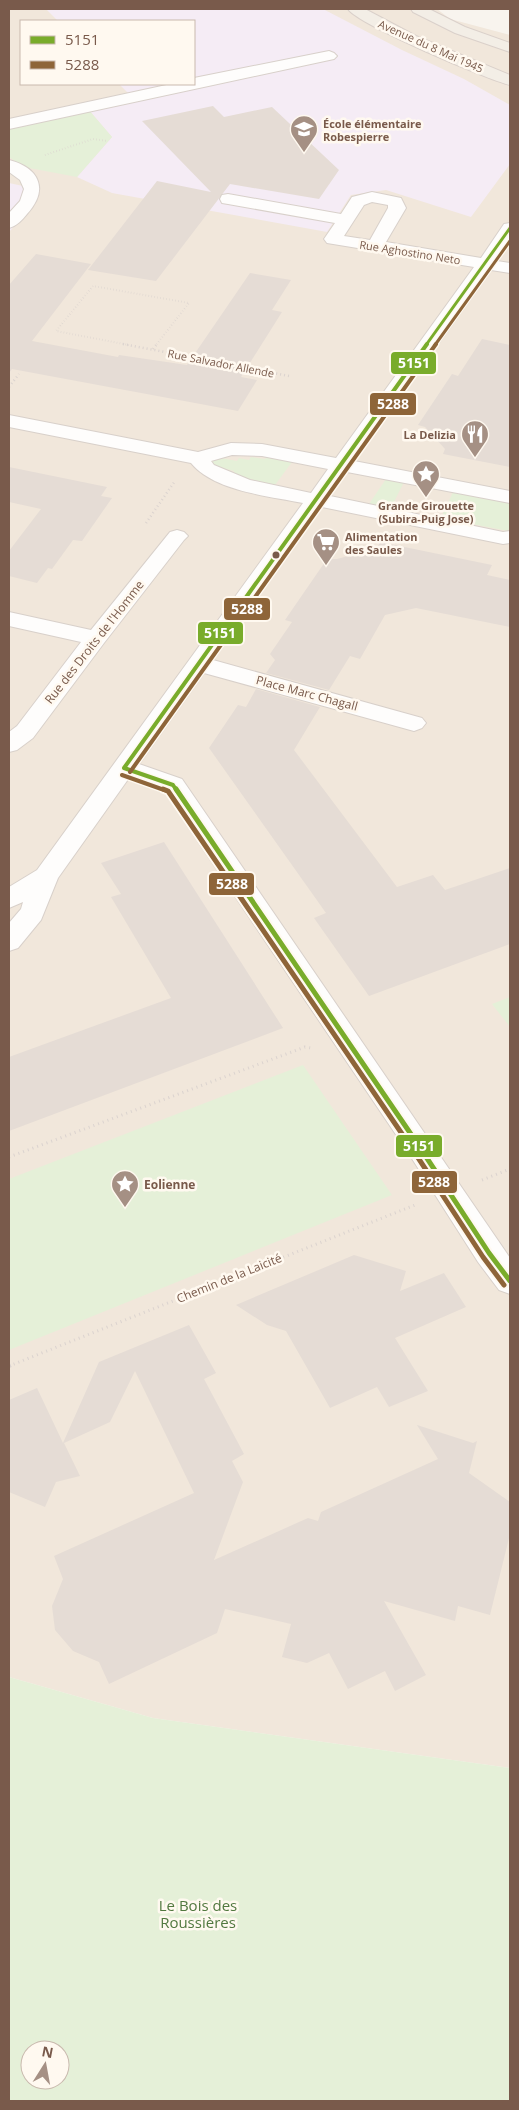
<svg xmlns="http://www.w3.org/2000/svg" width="519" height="2110" viewBox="0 0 519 2110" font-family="'Open Sans',sans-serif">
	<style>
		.residential { fill: #f1e7db; fill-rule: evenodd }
		.education { fill: #f5ecf5 }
		.green { fill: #e5f0d8; fill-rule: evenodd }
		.building { fill: #e5dcd5 }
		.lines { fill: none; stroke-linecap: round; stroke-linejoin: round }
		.minor-casing { stroke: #d8d0ca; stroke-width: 2 }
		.major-casing { stroke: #dad0ca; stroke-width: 2 }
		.path-far3 { stroke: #dbd3cf; stroke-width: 2; stroke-dasharray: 0.5 2.5; stroke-linecap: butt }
		.path-far2 { stroke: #dbd3cf; stroke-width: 2.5; stroke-dasharray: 1 3; stroke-linecap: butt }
		.path-far1 { stroke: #dbd3cf; stroke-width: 3; stroke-dasharray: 1 4; stroke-linecap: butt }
		.path { stroke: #dbd3cf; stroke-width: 4; stroke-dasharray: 2 5; stroke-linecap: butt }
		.minor { fill: #fefdfc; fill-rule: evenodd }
		.major { fill: #f3eee6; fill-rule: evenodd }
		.bus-1-far2-casing { stroke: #fff9f0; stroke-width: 5.5 }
		.bus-1-far1-casing { stroke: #fff9f0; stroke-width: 7 }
		.bus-1-casing { stroke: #fff9f0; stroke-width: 9 }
		.bus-2-far2-casing { stroke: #fff9f0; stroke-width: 5.5 }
		.bus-2-far1-casing { stroke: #fff9f0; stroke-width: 7 }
		.bus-2-casing { stroke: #fff9f0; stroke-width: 9 }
		.bus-1-far2 { stroke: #79ac2b; stroke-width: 3 }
		.bus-1-far1 { stroke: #79ac2b; stroke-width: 4 }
		.bus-1 { stroke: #79ac2b; stroke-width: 5 }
		.bus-2-far2 { stroke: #8e6539; stroke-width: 3 }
		.bus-2-far1 { stroke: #8e6539; stroke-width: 4 }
		.bus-2 { stroke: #8e6539; stroke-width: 5 }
		.bus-dot { fill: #795a4b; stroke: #fff9f0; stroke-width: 2 }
		.labels { text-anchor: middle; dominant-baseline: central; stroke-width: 5; stroke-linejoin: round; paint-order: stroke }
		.far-street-label { font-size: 11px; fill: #795a4b; stroke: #fff9f0 }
		.far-poi-label { font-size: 11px; font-weight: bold; fill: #795a4b; stroke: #fff9f0; text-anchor: start }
		.street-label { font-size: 12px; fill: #795a4b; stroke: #fff9f0 }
		.poi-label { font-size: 12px; font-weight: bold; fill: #795a4b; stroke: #fff9f0; text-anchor: start }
		.near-park-label { font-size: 15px; fill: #527940; stroke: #fff9f0 }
		.line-badge { stroke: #fff9f0; stroke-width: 2 }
		.badge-label { font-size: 14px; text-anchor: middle; font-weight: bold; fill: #fff }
	</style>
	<rect width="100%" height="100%" fill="#f8f4ee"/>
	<!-- residential -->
	<path class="residential" d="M9,9H437L450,19L510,35V1768L153,1718L9,1677ZM21,21H194V84H21Z"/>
	<!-- education -->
	<path class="education" d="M46,9H323L402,50L464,79L510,105V164L471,217L386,190L351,195L327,232L112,193L77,177L112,137L88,109L135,100L119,84H194V21H58Z
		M9,183L23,186L30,208L9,232Z"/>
	<!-- green -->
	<path class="green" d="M88,109L112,137L77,177L24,167L9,157V128Z
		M216,457L237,461L239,458L249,460L251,457L265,459L267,457L292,462L275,485L232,475L234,471L210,465Z
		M386,479L404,482L391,508L369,504Z
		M453,492L510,503V527L508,531L441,518Z
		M510,997V1027L492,1004Z
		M303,1065L392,1195L9,1350V1179Z
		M9,1677L153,1718L510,1768V2101H9ZM30,2050H60V2080H30Z"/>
	<!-- building -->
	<path class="building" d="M213,106L224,117L272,107L339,170L319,199L230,184L156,281L88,270L157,181L211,192L142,121Z
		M36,254L91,264L32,341L118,357L119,355L187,365L250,273L291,280L272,310L282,312L241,377L257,380L238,411L12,369L9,373V285Z
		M482,339L510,345V467L443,454L445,449L425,427L418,425L452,374L458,376Z
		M9,467L107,487L101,496L112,498L82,541L73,540L52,569L48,568L37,583L9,576V551L41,509L9,502Z
		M380,542L492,565L487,575L510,580V627L416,608L385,615L360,659L350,656L329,690L266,673L275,660L270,654L292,622L285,620L327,559H337L378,548Z
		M256,689L320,707L294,750L397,887L433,875L445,890L510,868V944L369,996L314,918L326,913L209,748L238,705L246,707Z
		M164,842L283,1028L9,1131V1057L171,998L111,897L121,894L101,863Z
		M354,1255L406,1271L400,1291L444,1273L466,1307L395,1338L428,1391L389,1407L377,1387L330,1408L286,1331L267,1325L236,1305Z
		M189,1325L216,1373L204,1379L244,1454L232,1461L243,1482L214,1560L308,1518L318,1521L321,1512L438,1459L417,1425L473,1443L477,1441L469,1473L510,1502V1534L490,1615L458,1606L455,1621L384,1601L426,1675L395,1691L385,1671L348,1689L329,1653L307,1663L282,1657L291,1624L225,1609L217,1633L109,1684L99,1662L73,1651L55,1630L52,1606L63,1579L54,1556L194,1493L135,1371L110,1422L64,1443L80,1476L56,1482L45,1507L9,1492V1400L37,1388L63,1443L99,1362Z"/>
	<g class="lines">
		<!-- minor casing -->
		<g class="minor-casing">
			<path id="minor" d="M329,51L334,53L337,56L334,59L9,129V119L171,84H194V78Z
				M9,160C40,168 49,190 27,214C22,220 17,226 9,228V213L20,201L24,189L20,180L9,172Z
				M372,192L401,198L406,208L386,242L481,258L504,224L510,223V241L497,261L510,263V273L491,270L354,461L510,491V503L347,472L330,496L503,532L510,531V543L503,544L322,507L213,660L422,718L426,723L422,728L414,731L204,673L139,764L182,779L510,1258V1294L499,1290L478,1262L409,1154L164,791L129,778L58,878L41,920L18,948L9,951V923L21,909L23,902L9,908V887L37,870L303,503C268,496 214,491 191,463L9,427V415L198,452L231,443L262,444L336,458L474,267L327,243L324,239L335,223L228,204L222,203L220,199L222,195L228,194L341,214L352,197ZM372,202L388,205V208L370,240L344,236L364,205ZM232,455L262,456L328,469L311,493L250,480L214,465L211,461Z
				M177,530L184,532L188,536L184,540L104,643L33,738L17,750L9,752V732L17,726L81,642L9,626V612L91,630L170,532Z"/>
		</g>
		<!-- major casing -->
		<g class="major-casing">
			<path id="major" d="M348,9H365L416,36L510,75V85C488,80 357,24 348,9Z
				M411,9H429L465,27L510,43V52L455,33L413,12Z"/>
		</g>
		<!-- path-far3 -->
		<path class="path-far3" d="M45,155L93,139L108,141
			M129,345L56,331L93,286L189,303L156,345"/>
		<!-- path-far2 -->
		<path class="path-far2" d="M123,344L289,376
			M153,349L157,344
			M9,387L19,374
			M146,523L175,481"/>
		<!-- path-far1 -->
		<path class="path-far1" d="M9,1157L305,1047L311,1048
			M482,1180L510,1169
			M9,1366L415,1205"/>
		<!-- path -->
		<path class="path" d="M9,1366L11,1365"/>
		<!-- minor -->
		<use href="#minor" class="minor"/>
		<!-- major -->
		<use href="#major" class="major"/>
		<!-- bus-1-far2 casing -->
		<g class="bus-1-far2-casing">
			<path id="bus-1-far2" d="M426,345L510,228"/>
		</g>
		<!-- bus-1-far1 casing -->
		<g class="bus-1-far1-casing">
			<path id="bus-1-far1" d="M124,768L427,344
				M124,768L173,785L177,791"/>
		</g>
		<!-- bus-1 casing -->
		<g class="bus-1-casing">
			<path id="bus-1" d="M176,789L419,1146L489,1253L510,1281"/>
		</g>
		<!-- bus-2-far2 casing -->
		<g class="bus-2-far2-casing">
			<path id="bus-2-far2" d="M435,345L510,241"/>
		</g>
		<!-- bus-2-far1 casing -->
		<g class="bus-2-far1-casing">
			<path id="bus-2-far1" d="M130,772L436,344
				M122,775L167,791"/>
		</g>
		<!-- bus-2 casing -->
		<g class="bus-2-casing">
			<path id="bus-2" d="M163,789L168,791L413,1150L483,1257L504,1285"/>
		</g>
		<!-- bus-1-far2 -->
		<use href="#bus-1-far2" class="bus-1-far2"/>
		<!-- bus-1-far1 -->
		<use href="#bus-1-far1" class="bus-1-far1"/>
		<!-- bus-1 -->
		<use href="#bus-1" class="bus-1"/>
		<!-- bus-2-far2 -->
		<use href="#bus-2-far2" class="bus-2-far2"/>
		<!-- bus-2-far1 -->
		<use href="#bus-2-far1" class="bus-2-far1"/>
		<!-- bus-2 -->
		<use href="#bus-2" class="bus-2"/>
	</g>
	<!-- icons -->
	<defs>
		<g id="school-pin" transform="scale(1.4375)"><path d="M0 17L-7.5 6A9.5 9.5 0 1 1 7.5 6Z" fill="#a59084" stroke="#fff9f0"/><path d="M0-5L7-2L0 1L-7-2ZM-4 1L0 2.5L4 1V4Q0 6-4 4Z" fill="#fff"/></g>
		<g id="restaurant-pin" transform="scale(1.4375)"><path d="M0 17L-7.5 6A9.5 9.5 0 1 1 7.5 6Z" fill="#a59084" stroke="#fff9f0"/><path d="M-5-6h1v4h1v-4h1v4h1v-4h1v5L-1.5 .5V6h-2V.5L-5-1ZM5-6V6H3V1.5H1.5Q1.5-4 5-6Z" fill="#fff"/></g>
		<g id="sight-pin" transform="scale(1.4375)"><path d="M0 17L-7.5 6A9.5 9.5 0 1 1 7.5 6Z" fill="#a59084" stroke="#fff9f0"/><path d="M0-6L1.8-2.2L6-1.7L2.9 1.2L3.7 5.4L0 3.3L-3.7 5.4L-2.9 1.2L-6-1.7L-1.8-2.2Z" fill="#fff"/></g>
		<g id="supermarket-pin" transform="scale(1.4375)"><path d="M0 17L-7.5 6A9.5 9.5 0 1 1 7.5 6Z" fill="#a59084" stroke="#fff9f0"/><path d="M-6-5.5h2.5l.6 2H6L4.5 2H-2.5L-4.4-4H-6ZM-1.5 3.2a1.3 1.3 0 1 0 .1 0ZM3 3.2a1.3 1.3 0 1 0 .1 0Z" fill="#fff"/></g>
	</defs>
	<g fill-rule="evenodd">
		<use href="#school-pin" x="304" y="129"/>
		<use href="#restaurant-pin" x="475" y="434"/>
		<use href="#sight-pin" x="426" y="474"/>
		<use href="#supermarket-pin" x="326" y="542"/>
		<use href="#sight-pin" x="125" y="1184"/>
	</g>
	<!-- markers -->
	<circle class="bus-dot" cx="276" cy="555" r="4.5"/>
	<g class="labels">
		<!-- far-street labels -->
		<g class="far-street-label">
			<text transform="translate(431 46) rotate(24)">Avenue du 8 Mai 1945</text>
			<text transform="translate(410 252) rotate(9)">Rue Aghostino Neto</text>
			<text transform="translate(221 363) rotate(11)">Rue Salvador Allende</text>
		</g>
		<!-- far-poi labels -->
		<g class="far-poi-label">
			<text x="323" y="123">École élémentaire<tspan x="323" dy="13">Robespierre</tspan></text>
			<text x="456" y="434" text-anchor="end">La Delizia</text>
			<text x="426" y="505" text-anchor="middle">Grande Girouette<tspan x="426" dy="13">(Subira-Puig Jose)</tspan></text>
			<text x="345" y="536">Alimentation<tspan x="345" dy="13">des Saules</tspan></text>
		</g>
		<!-- street labels -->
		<g class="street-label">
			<text transform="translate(94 642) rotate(-52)">Rue des Droits de l'Homme</text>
			<text transform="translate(307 693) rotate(15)">Place Marc Chagall</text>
			<text transform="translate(229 1278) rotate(-22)">Chemin de la Laicité</text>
		</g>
		<!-- poi labels -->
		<g class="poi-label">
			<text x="144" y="1184">Eolienne</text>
		</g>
		<!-- near-park labels -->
		<g class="near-park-label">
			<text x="198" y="1905">Le Bois des<tspan x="198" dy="17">Roussières</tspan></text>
		</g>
	</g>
	<g class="line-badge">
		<rect x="390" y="351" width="47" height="24" rx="5" fill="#79ac2b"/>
		<rect x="369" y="392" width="48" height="24" rx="5" fill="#8e6539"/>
		<rect x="223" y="597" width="48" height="24" rx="5" fill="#8e6539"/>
		<rect x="197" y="621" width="47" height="24" rx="5" fill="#79ac2b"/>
		<rect x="208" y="872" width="47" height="24" rx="5" fill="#8e6539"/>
		<rect x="395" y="1134" width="48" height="24" rx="5" fill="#79ac2b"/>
		<rect x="411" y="1170" width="47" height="24" rx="5" fill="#8e6539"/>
	</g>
	<g class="badge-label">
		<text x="414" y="368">5151</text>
		<text x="393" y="409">5288</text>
		<text x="247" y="614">5288</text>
		<text x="220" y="638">5151</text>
		<text x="232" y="889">5288</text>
		<text x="419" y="1151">5151</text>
		<text x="434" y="1187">5288</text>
	</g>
	<!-- border -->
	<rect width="519" height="2110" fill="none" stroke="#795a4b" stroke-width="20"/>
	<!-- legend -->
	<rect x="20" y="20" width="175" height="65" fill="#fff9f0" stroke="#c9b9ae"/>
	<rect x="30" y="36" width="25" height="8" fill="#79ac2b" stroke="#c9b9ae"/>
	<text x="65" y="45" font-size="15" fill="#795a4b">5151</text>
	<rect x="30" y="61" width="25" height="8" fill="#8e6539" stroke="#c9b9ae"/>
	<text x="65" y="70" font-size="15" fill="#795a4b">5288</text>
	<!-- north arrow -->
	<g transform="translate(45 2065) rotate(11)"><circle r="24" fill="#fff9f0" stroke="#c9b9ae"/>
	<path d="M0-4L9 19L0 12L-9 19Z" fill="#a59084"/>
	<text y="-8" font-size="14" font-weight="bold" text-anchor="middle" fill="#795a4b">N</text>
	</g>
</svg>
